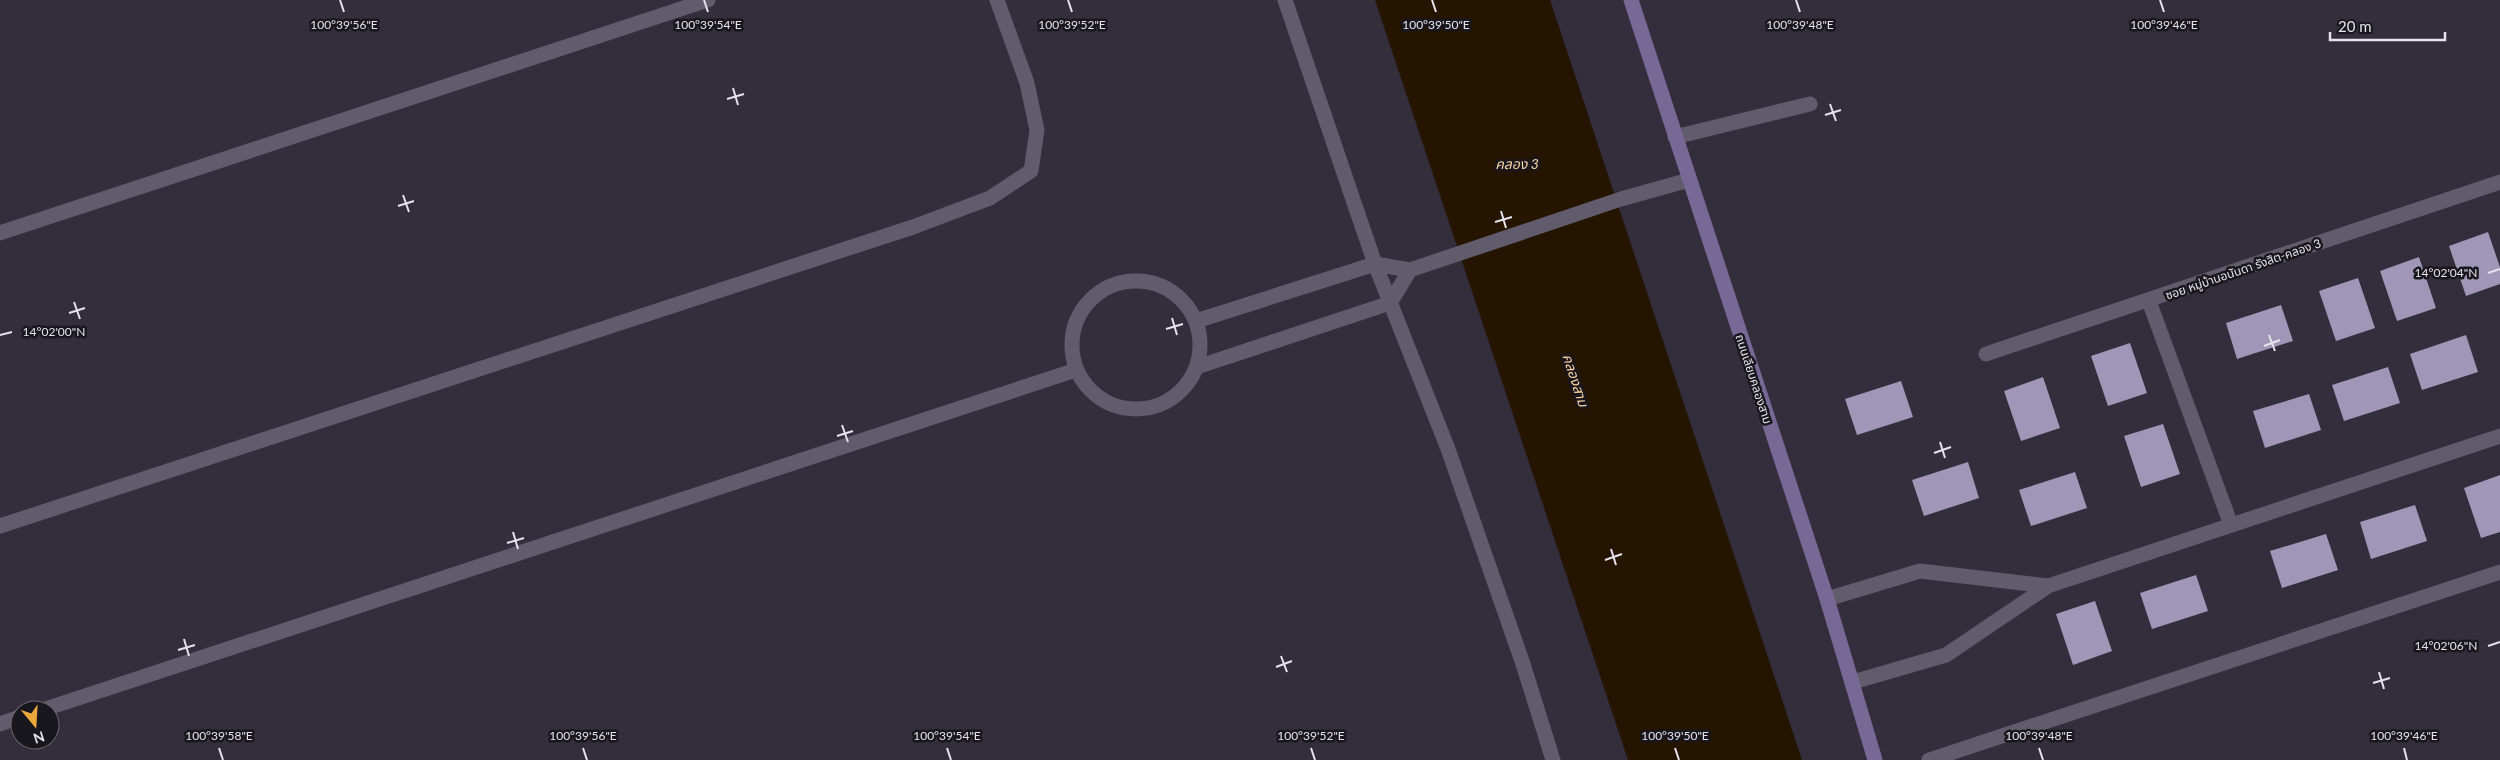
<svg xmlns="http://www.w3.org/2000/svg" width="2500" height="760" viewBox="0 0 2500 760" font-family="Lato,'Noto Sans Thai',sans-serif">
	<style>
		.water { fill: #251400 }
		.building { fill: #a097b8 }
		.lines { fill: none; stroke-linecap: round; stroke-linejoin: round }
		.service { stroke: #605c6b; stroke-width: 15 }
		.minor { stroke: #605c6b; stroke-width: 15 }
		.secondary { stroke: #776896; stroke-width: 15 }
		.ticks { fill: none; stroke: #e4e2eb; stroke-width: 2 }
		.labels { text-anchor: middle; dominant-baseline: central; stroke-width: 5; stroke-linejoin: round; paint-order: stroke }
		.street-label { font-size: 12px; fill: #e4e2eb; stroke: #19171e }
		.water-label { font-size: 14px; font-style: italic; fill: #f9d29e; stroke: #19171e }
		.ticks-label { font-size: 12px; text-anchor: middle; fill: #e4e2eb; stroke: #19171e; stroke-width: 5; stroke-linejoin: round; paint-order: stroke }
	</style>
	<rect width="100%" height="100%" fill="#322e3c"/>
	<!-- water -->
	<path class="water" d="M1375,0H1550L1802,760H1628Z"/>
	<!-- building -->
	<path class="building" d="M2488,232L2500,267V284L2466,296L2449,246Z
		M2419,257L2436,308L2397,321L2380,271Z
		M2358,278L2375,328L2336,341L2319,291Z
		M2281,305L2293,341L2237,359L2226,323Z
		M2466,335L2478,372L2422,390L2410,354Z
		M2130,343L2147,393L2108,406L2091,356Z
		M2388,367L2400,403L2344,421L2332,385Z
		M2043,377L2060,428L2021,441L2004,391Z
		M1901,381L1913,417L1857,435L1845,399Z
		M2309,394L2321,430L2265,448L2253,411Z
		M2163,424L2180,474L2141,487L2124,436Z
		M1968,462L1979,498L1924,516L1912,480Z
		M2075,472L2087,508L2031,526L2019,490Z
		M2500,475V532L2481,538L2464,488Z
		M2415,505L2427,541L2371,559L2360,522Z
		M2326,534L2338,570L2282,588L2270,551Z
		M2196,575L2208,611L2152,629L2140,593Z
		M2095,601L2112,651L2073,665L2056,614Z"/>
	<g class="lines">
		<!-- service -->
		<path class="service" d="M1675,137L1810,104"/>
		<!-- minor -->
		<path class="minor" d="M1285,0L1375,264L1448,449L1523,664L1553,760
			M0,233L708,0
			M1072 345a64 64 0 1 1 128 0a64 64 0 1 1-128 0Z
			M2149,301L2231,525
			M1196,321L1375,264L1410,270L1621,199L1689,180
			M1986,354L2500,182
			M1197,367L1390,303L1410,270
			M0,526L913,227L990,198L1031,171L1037,130L1027,83L997,0
			M1827,599L1920,571L2048,586
			M1853,682L1946,655L2048,586L2500,436
			M42,710L1076,370
			M0,724L20,717
			M1929,760L2500,572"/>
		<!-- secondary -->
		<path class="secondary" d="M1631,0L1827,599L1875,760"/>
	</g>
	<!-- ticks -->
	<path class="ticks" d="M340,0L344,12M704,0L708,12M1068,0L1072,12M1432,0L1436,12M1796,0L1800,12M2160,0L2164,12M733,88L738,105M727,99L744,94M1830,104L1836,121M1825,115L1841,110M403,195L409,212M398,206L414,201M1501,211L1506,228M1495,222L1512,217M2488,273L2500,269M74,302L80,319M69,313L85,308M1172,318L1177,335M1166,329L1183,324M0,335L12,332M2269,335L2275,351M2264,346L2280,340M842,425L848,442M837,436L853,431M1940,442L1945,458M1934,453L1951,447M513,532L518,549M507,543L524,538M1611,549L1616,565M1605,560L1622,554M184,639L189,656M2488,646L2500,642M178,650L195,645M1281,656L1287,672M1276,667L1292,661M2379,672L2384,689M2373,683L2390,678M219,748L223,760M583,748L587,760M947,748L951,760M1311,748L1315,760M1675,748L1679,760M2039,748L2043,760M2404,748L2407,760"/>
	<g class="labels">
		<!-- street labels -->
		<g class="street-label">
			<text transform="translate(2243 269) rotate(-19)">ซอย หมู่บ้านอนันดา รังสิต-คลอง 3</text>
			<text transform="translate(1754 379) rotate(72)">ถนนเลียบคลองสาม</text>
		</g>
		<!-- water labels -->
		<g class="water-label">
			<text x="1517" y="163">คลอง 3</text>
			<text transform="translate(1576 380) rotate(72)">คลองสาม</text>
		</g>
	</g>
	<g class="ticks-label">
		<text x="344" y="29">100°39'56"E</text>
		<text x="708" y="29">100°39'54"E</text>
		<text x="1072" y="29">100°39'52"E</text>
		<text x="1436" y="29">100°39'50"E</text>
		<text x="1800" y="29">100°39'48"E</text>
		<text x="2164" y="29">100°39'46"E</text>
		<text x="2446" y="277">14°02'04"N</text>
		<text x="54" y="336">14°02'00"N</text>
		<text x="2446" y="650">14°02'06"N</text>
		<text x="219" y="740">100°39'58"E</text>
		<text x="583" y="740">100°39'56"E</text>
		<text x="947" y="740">100°39'54"E</text>
		<text x="1311" y="740">100°39'52"E</text>
		<text x="1675" y="740">100°39'50"E</text>
		<text x="2039" y="740">100°39'48"E</text>
		<text x="2404" y="740">100°39'46"E</text>
	</g>
	<!-- north arrow -->
	<g transform="translate(35 725) rotate(162)"><circle r="24" fill="#19171e" stroke="#6a6870"/>
	<path d="M0-4L9 19L0 12L-9 19Z" fill="#eda83c"/>
	<text y="-8" font-size="14" font-weight="bold" text-anchor="middle" fill="#e4e2eb">N</text>
	</g>
	<!-- scale -->
	<path d="M2330 32v8h115v-8" fill="none" stroke="#e4e2eb" stroke-width="2.5"/>
	<text x="2338" y="32" font-size="15" fill="#e4e2eb" stroke="#19171e" stroke-width="4" paint-order="stroke">20 m</text>
</svg>
